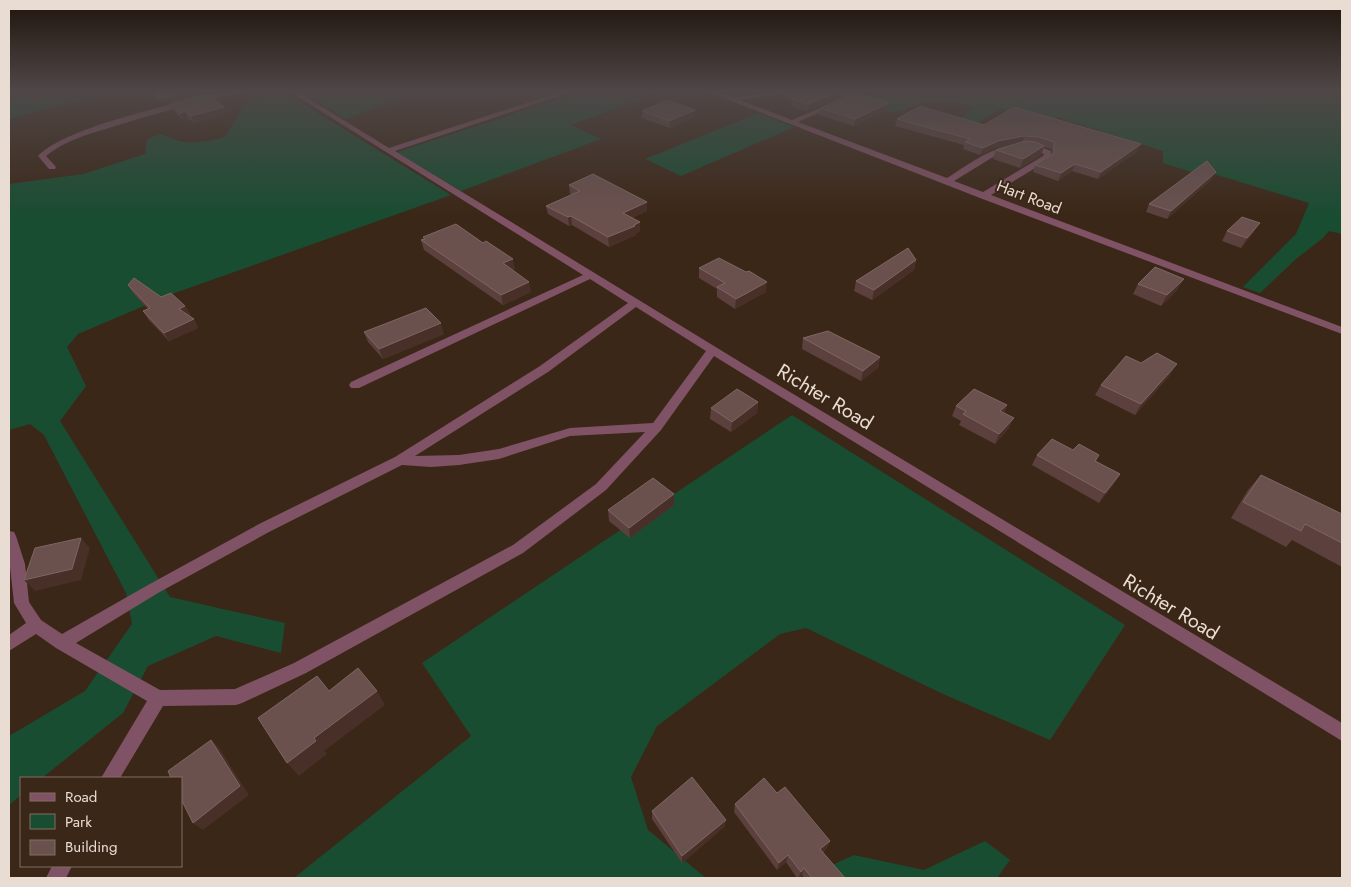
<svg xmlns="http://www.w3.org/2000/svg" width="1351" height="887" viewBox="0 0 1351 887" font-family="Jost,sans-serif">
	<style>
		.green { fill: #194d32 }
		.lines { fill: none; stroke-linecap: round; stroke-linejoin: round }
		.minor { fill: #805265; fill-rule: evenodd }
		.wall { fill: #5b403e }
		.shaded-wall { fill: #482f28 }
		.building { fill: #6a514e; stroke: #7e6663 }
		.labels { text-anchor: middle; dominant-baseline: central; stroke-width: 4; stroke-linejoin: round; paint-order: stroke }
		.far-street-label { font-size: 16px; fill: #e9dcd2; stroke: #3b2717 }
		.street-label { font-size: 20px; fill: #e9dcd2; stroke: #3b2717 }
	</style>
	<rect width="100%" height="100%" fill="#3b2717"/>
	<!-- green -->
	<path class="green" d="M9,90H119L9,119Z
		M275,90H280L451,195L172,294L78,334L67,347L86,386L60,421L170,597L285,623L281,653L216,636L148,666L123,713L42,778H21V795L9,805V736L85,691L132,624L126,593L44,435L30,424L9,430V184L83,174L145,154L147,140C165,128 167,140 184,142C197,143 214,141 226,136L244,105Z
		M299,90H426L345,119Z
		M586,90H665L571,125L601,139L461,191L397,152Z
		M882,90H932L941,95L948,90H1342V234L1329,231L1323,238L1296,259L1260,293L1243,287L1296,234L1309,203L1211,173H1194L1163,163V151L1057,117L1017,139L1034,119L1001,109L976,124L949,128L973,108L951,101H931L892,113L880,111L867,97Z
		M758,113L794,127L681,176L645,159Z
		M792,415L1125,625L1050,740L943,694L806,628L780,634L657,726L631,777L648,830L706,878H294L471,736L422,663Z
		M985,841L1010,860L997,878H804L854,855L924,870Z"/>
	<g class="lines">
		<!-- minor -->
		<path class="minor" d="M228,90H255L229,96L226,95C188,105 150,115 112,127C89,134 65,140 46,156L56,167L55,169H49L38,156C66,126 184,102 228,90Z
			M287,90H295L389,148L566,90H577L395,151L750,368L1342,723V741L714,356L661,430L606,490L523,553L306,673L242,703L236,705L163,706L120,778H101L147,701L56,648L36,634L9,651V635L26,623L14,603L9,558V531L14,532L16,536L25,564L29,602L41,620L62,634L148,585L259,524L395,457L540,366L628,303L590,279L359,388H351L349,385L351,382L583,275ZM636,307L706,351L653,423L570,428L499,449L459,455L415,456L548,372ZM645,432L596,484L513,545L294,663L235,689L160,690L76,643L158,593L269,532L402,465L431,467L459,465L499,459L570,436Z
			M703,90H713L733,98L784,90H808L740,100L792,120L846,97L831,90H841L855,97L798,122L947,178C981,156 1009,133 1051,151L1050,159L991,195L1342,327V334L980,198ZM1022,148L1033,149L1044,154L1043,156L983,192L954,181L998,154Z
			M52,866H72L66,878H46Z"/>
	</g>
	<!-- wall -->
	<path class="wall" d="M144,90H201L202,95L165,104L154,95L148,96Z
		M783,90H842L841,97L807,111L791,106L792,99L782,96Z
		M889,103L887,110L854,126L819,115L820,108Z
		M170,104L224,107L227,114L194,123L188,118L183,120L173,111Z
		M642,111L694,117L670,128L642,118Z
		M897,119L984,125L1138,151L1098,179L1072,171L1058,181L1033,172L1035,165L1051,155L1052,149L1044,147L1041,155L1020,168L993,159L996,150L1017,144L995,148L980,155L963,149L964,145L895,126Z
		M1212,179L1167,219L1146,212L1149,204Z
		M569,185L647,202V211L632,218L640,222V231L636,233V235L609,247L572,225L569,226L548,214L546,206L572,194H570Z
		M1227,231L1254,232L1241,248L1222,241Z
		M423,237L515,269L512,270L531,292L503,305L424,250L421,240L423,239Z
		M916,260L914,270L872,300L854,291L856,281Z
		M699,268L766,292L735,309L717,297V289L699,278Z
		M1138,284L1178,289L1161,306L1133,294Z
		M128,285L185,306L190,314L188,315L194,319L198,328L169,341L148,319L143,311L148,309L133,293Z
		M364,332L444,334L383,359L368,342Z
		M803,338L880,357L878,368L861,381L802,349Z
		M1141,363L1171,374L1135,415L1095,395L1101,385Z
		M758,402L757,413L731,432L710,419L711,408Z
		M1007,405L1004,413L1009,428L995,444L959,425L961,421L952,416L956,406Z
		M1073,450L1099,455L1096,461L1120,474L1113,485L1099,503L1032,465L1037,455Z
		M1261,475L1342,514V567L1292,540L1286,547L1231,518L1248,490Z
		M674,505L630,538L609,521L608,510Z
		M777,793L830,841L826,849L823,852L844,878H804L802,875L799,878H797L786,862L777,870L734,812L735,804Z
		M652,811L726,820L724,827L682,863L652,819Z"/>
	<!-- shaded-wall -->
	<path class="shaded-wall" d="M145,90H152L154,95L148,96Z
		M194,90H201L202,95L165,104L162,98Z
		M841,90H842L841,97L807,111L808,104Z
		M889,103L887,110L854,126L855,119Z
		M224,107L227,114L194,123L191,116Z
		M695,110L694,117L670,128L669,121Z
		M185,111L188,118L183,120L180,113Z
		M1024,136L1022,143L995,148L980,155L983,148L998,141Z
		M1141,144L1138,151L1098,179L1101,172Z
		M1044,146L1041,155L1020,168L1023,159Z
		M1075,164L1072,171L1058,181L1061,173Z
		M1216,172L1212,179L1167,219L1171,211Z
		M647,202V211L623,222V213Z
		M571,216L572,225L569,226L568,217Z
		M640,222V231L636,233V235L609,247L608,237Z
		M1260,223L1254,232L1241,248L1247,238Z
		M513,259L515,269L505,273L503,263Z
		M916,260L914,270L872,300L874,290Z
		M1184,279L1178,289L1161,306L1167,295Z
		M529,282L531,292L503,305L501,295Z
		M767,282L766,292L735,309L736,299Z
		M185,306L190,314L183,317L179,309Z
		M194,319L198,328L169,341L164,333Z
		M441,323L444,334L383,359L379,349Z
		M880,357L878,368L861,381L863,371Z
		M1177,364L1171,374L1135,415L1141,404Z
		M758,402L757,413L731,432L732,422Z
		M1007,405L1002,415L1000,411Z
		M1014,418L1009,428L995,444L999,434Z
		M1120,474L1113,485L1099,503L1105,493Z
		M674,494V505L630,538L629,528Z
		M81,538L90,548L81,580L35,591L24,580Z
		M377,691L385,705L324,751L314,738Z
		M211,740L220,749L249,795L203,830L193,823Z
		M316,741L327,754L299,776L287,763Z
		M726,820L724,827L682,863V856Z
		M830,841L826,849L817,856L820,849Z
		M788,855L786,862L777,870L779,863Z
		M804,868L802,875L798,878L801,872Z"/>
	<!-- building -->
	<path class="building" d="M153,90H194L162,98Z
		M788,90H841L808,104L792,99L801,95Z
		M857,92L889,103L855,119L820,108Z
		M208,94L224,107L191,116L185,111L180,113L170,104Z
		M667,100L695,110L669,121L642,111Z
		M920,106L984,125L1014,107L1141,144L1101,172L1075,164L1061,173L1035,165L1054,153V142L1039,137L1024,136L998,141L983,148L965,142L970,139L897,119Z
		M1025,141L1036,142L1044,146L1023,159L996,150Z
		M1207,161L1216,172L1171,211L1149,204Z
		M593,174L647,202L623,213L640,222L634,225L635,226L608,237L571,216L568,217L546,206L580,191L569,185Z
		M1242,217L1260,223L1247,238L1227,231Z
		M456,224L483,243L486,241L513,259L503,263L529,282L501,295L421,240L425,239L423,237Z
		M908,248L916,260L874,290L856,281Z
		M719,258L746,272L749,271L767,282L736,299L717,287L725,283L699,268Z
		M1155,267L1184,279L1167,295L1138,284Z
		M134,278L161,297L171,293L185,306L179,309L194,319L164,333L143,311L150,308L128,285Z
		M426,308L441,323L379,349L364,332Z
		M828,331L880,357L863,371L803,338Z
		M1157,353L1177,364L1141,404L1101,385L1126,356L1141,363Z
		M737,389L758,402L732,422L711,408Z
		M974,389L1007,405L1000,411L1014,418L999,434L963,414L966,411L956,406Z
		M1052,439L1073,450L1079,444L1099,455L1095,461L1120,474L1105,493L1037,455Z
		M1261,475L1342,514V543L1305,524L1301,531L1243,502Z
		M653,478L674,494L629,528L608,510Z
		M81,538L72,569L24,580L35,548Z
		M358,668L377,691L314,738L316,741L287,763L258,718L317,676L329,691Z
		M211,740L240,786L193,823L181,799V778H171L168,771Z
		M692,777L726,820L682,856L652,811Z
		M764,778L777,793L785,787L830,841L820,849L845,878H812L804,868L801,872L788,855L779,863L735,804Z"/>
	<!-- sky -->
	<linearGradient id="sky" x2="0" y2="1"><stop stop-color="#20150d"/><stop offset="0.42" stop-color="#4f4747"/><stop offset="1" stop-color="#4f4747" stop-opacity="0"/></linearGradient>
	<rect width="1351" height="215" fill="url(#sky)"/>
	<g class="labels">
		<!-- far-street labels -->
		<g class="far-street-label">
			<text transform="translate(1029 197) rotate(21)">Hart Road</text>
		</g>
		<!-- street labels -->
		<g class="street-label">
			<text transform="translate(825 397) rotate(31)">Richter Road</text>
			<text transform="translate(1171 607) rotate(31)">Richter Road</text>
		</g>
	</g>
	<!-- border -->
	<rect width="1351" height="887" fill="none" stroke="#e9dcd2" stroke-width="20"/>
	<!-- legend -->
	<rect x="20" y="777" width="162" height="90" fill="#3b2717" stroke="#816f62"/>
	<rect x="30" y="793" width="25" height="8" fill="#805265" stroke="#816f62"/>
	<text x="65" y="802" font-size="15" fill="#e9dcd2">Road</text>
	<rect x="30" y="814" width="25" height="15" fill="#194d32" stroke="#816f62"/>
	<text x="65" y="827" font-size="15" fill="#e9dcd2">Park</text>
	<rect x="30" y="840" width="25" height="15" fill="#6a514e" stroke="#816f62"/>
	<text x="65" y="852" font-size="15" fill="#e9dcd2">Building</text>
</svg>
